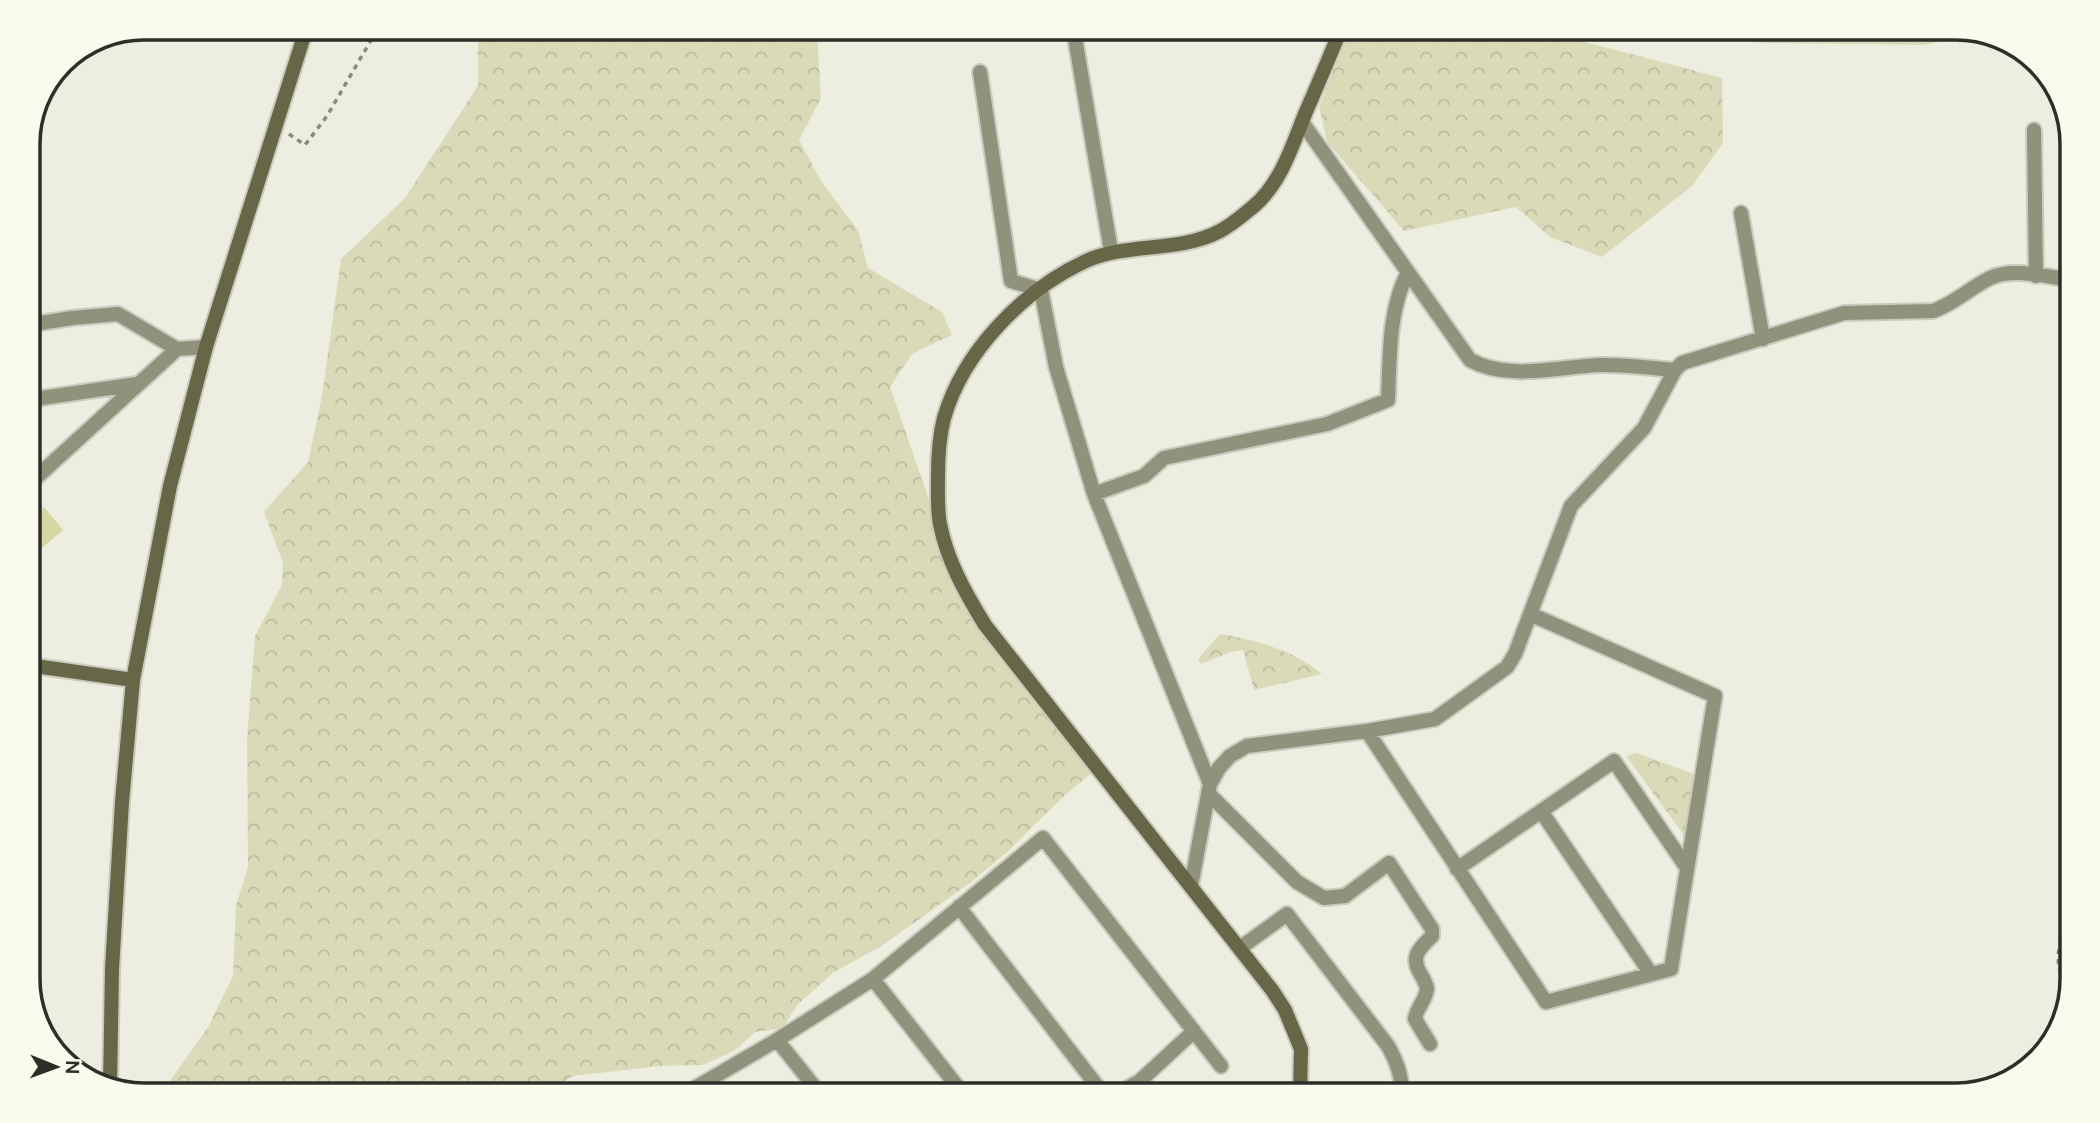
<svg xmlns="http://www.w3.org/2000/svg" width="2100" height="1123" viewBox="0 0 2100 1123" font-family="'DM Sans',sans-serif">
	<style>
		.forest { fill: url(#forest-crowns) }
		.building { fill: #d6d8a1 }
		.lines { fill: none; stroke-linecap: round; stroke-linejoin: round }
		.street-casing { stroke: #cacbbe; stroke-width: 18 }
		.secondary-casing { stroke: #cacbbe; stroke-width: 18 }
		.path { stroke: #88897f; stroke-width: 3.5; stroke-dasharray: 5 5; stroke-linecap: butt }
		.street { stroke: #90927b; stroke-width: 14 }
		.secondary { stroke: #656746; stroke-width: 14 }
		.rim { fill: none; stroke: #2d2e28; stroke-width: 3.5 }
	</style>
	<defs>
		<pattern id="forest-crowns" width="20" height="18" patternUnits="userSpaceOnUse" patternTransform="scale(1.75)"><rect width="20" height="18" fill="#d9dbb8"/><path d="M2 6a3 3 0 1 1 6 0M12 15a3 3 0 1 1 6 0" fill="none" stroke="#bbbc9e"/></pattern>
	</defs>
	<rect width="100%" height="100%" fill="#edeedf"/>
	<!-- forest -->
	<path class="forest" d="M1955,28L1980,34L1923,45L1769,43L1661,36L1633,30Z
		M1540,30L1722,78L1723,143L1692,186L1602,257L1550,237L1516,207L1404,231L1327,142L1319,107L1349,31Z
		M817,33L821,98L799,140L821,181L858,230L868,268L942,312L952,335L913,353L890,387L946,549L971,604L1095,770L1063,797L1006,853L970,883L880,947L834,972L797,1005L783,1028L755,1032L734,1051L703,1065L660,1066L573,1076L543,1095H160L208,1027L233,976L236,905L248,867L247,738L255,636L282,585L283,563L264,512L308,462L322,396L341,259L405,198L478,86V35Z
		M1220,634C1256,640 1293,650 1322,674L1254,690L1243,650L1230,652L1201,664L1198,659Z
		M1637,753L1702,777L1691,845L1626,756Z"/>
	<!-- building -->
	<path class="building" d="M44,507L63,530L28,560V521Z"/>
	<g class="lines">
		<!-- street casing -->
		<g class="street-casing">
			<path id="street" d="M1074,32L1111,251
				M980,72L1011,281L1041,290L1056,367L1094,494L1210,784
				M1302,122L1470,360C1508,381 1557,367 1599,365C1624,364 1650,368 1675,370
				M2034,130L2036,276
				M1741,213L1763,339
				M28,325L72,318L118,314L177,349
				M28,400L137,384
				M28,485L177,349L206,347
				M1094,494L1144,476L1164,458L1327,424L1388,400C1390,357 1388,311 1408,272
				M1367,731L1546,1002L1671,969L1715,696L1530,614
				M1208,793L1297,882L1324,898L1345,896L1389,863L1432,929V936C1420,948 1410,956 1420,973C1423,978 1426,983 1427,988C1427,999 1416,1008 1415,1019L1430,1044
				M1541,811L1651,974
				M1457,869L1614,761L1687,868
				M1191,886L1210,784L1219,768L1230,756L1247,746L1367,731L1435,719L1507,667L1515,654L1571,506L1644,428L1675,370L1682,363L1844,313L1933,311C1954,304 1970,288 1990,278C2013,267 2047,277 2072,280
				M959,907L1104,1095
				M1240,948L1287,914L1388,1046C1397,1062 1402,1076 1402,1095
				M873,979L964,1095
				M777,1040L821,1095
				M674,1095L688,1092L777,1040L873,979L1043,838L1221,1066
				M943,1095L956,1085
				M1115,1095L1140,1081L1194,1031"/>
		</g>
		<!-- secondary casing -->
		<g class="secondary-casing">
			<path id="secondary" d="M28,665L133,680
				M110,1087L112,969L122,802L133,680L170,486L206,347L304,36
				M1300,1095L1301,1049L1285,1010L1272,990L985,625C966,594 947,561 940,524C937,509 938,492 938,476C938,457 939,437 944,418C963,352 1023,290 1086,261C1128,242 1179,253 1220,231C1232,225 1243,215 1254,206C1281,183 1292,146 1305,114C1317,86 1329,59 1340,31"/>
		</g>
		<!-- path -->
		<path class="path" d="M289,134L305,145L327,116L374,35
			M2069,992C2057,972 2055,956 2063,934L2072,930"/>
		<!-- street -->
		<use href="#street" class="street"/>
		<!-- secondary -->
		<use href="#secondary" class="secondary"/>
	</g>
	<!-- crop -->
	<path d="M0 0H2100V1123H0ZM144 40H1956A104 104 0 0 1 2060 144V979A104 104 0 0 1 1956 1083H144A104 104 0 0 1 40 979V144A104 104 0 0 1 144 40Z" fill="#fafbec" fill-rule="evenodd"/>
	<path class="rim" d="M144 40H1956A104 104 0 0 1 2060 144V979A104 104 0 0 1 1956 1083H144A104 104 0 0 1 40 979V144A104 104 0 0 1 144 40Z"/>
	<!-- north arrow -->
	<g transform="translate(56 1067) rotate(91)" stroke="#fafbec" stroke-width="5" paint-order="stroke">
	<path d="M0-5L12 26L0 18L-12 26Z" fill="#2d2e28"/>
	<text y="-10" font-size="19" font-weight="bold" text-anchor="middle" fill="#2d2e28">N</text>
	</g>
</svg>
